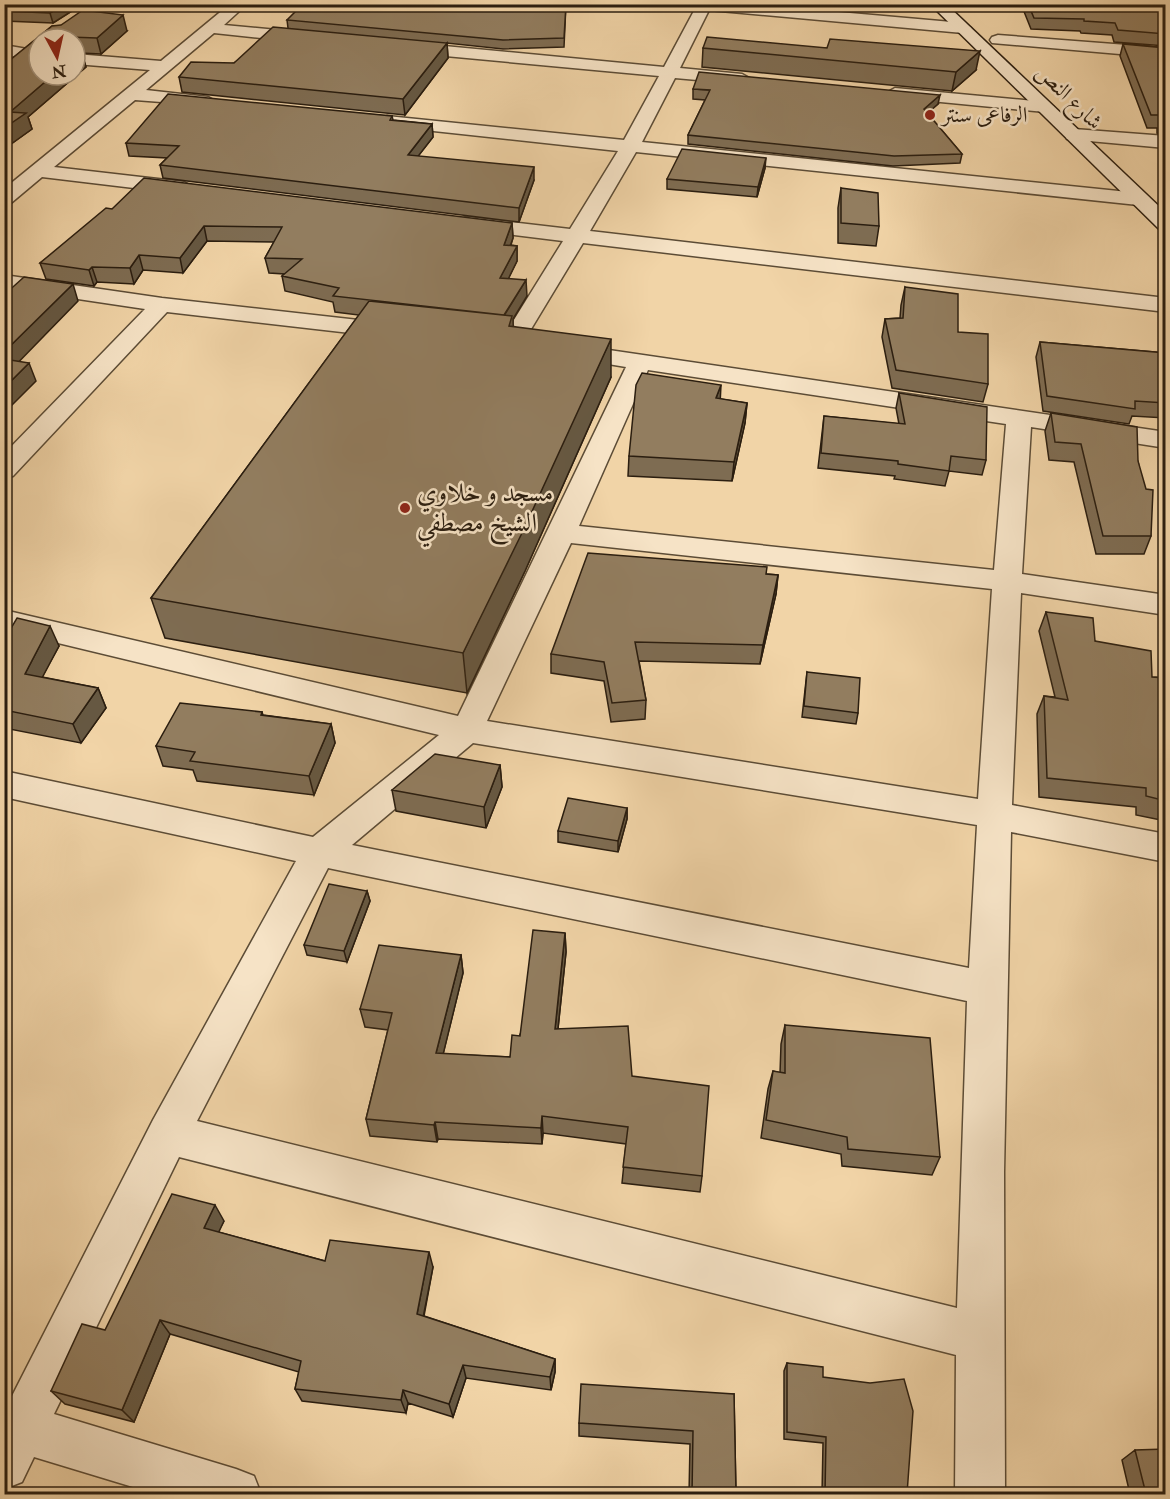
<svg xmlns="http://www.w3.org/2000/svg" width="1170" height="1499" viewBox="0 0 1170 1499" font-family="'IM FELL Double Pica',Amiri,serif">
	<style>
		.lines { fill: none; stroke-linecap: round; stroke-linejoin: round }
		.minor-casing { stroke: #5c4c36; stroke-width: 3 }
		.secondary-casing { stroke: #2b1e10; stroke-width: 3 }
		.minor { fill: #f6e3c6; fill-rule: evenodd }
		.secondary { fill: #f6e3c6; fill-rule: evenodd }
		.wall { fill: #7e6c52; stroke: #2b1e10; stroke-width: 1.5; fill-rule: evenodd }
		.shaded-wall { fill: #665842; stroke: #2b1e10; stroke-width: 1.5 }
		.building { fill: #927d5f; stroke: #2b1e10; stroke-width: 1.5 }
		.poi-dot { fill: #8f2418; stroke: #f6e3c6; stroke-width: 2 }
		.labels { text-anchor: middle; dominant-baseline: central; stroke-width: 5; stroke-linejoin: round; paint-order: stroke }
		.far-street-label { font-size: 22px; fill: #2b1e10; stroke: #f6e3c6 }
		.far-poi-label { font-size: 22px; fill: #2b1e10; stroke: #f6e3c6; text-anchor: start }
		.poi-label { font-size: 26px; fill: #2b1e10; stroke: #f6e3c6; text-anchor: start }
	</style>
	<rect width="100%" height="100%" fill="#f1d4a7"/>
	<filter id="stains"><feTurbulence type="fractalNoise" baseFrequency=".00333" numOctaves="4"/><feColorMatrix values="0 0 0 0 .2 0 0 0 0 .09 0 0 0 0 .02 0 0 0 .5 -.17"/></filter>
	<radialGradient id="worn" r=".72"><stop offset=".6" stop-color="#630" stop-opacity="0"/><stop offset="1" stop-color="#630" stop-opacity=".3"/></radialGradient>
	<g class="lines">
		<!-- minor casing -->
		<g class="minor-casing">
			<path id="minor" d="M93,4H111L64,39H45Z
				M230,4H247L224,25L309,33L317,38L309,43L214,33L146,90L208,97L217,102L214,106L135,100L54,167L184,182L194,188L191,192L184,194L42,177L11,203L4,205V189L150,70L75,64V54L161,61Z
				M682,4H748L963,23L971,28L963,33L709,10L680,68L742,74L751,79L742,84L675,78L642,142L1138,193L1145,195L1148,199L1145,203L1138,205L636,152L590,231L1166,298V312L583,243L519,349H503L499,344L563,241L467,229L460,227L457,223L460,219L467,217L570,229L618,151L387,126L378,121L387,116L624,140L659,76L402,52L394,47L402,42L664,67L695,9Z
				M998,35L1166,48V58L992,43L990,40L992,37Z
				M4,45L39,51V61L4,55Z
				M895,88L1045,102L1054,107L1045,112L889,97L886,93Z
				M1074,129L1166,136V148L1067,139L1065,135Z
				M4,275L162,298L394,324L402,326L406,331L402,336L394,338L167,312L13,476L4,478V454L145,309L4,288Z
				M568,344L1166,432V448L1031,427L1022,574L1166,595V615L1021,593L1012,805L1166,834V862L1011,832L1004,1172L1005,1494H955L956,1355L179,1157L54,1414L236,1469L254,1476L261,1494H156L34,1457L22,1482L4,1489V1399L10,1400L153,1120L296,861L4,797V771L313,837L439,735L4,630V610L458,716L626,367L560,356L556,351L560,346ZM648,370L1006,424L994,570L579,526ZM571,543L992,589L978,799L487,721ZM473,743L977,825L969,968L352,845ZM328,868L967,1001L957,1308L197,1121Z"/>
		</g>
		<!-- secondary casing -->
		<g class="secondary-casing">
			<path id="secondary" d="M930,4H946L1166,213V231L1159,229Z"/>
		</g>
		<!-- minor -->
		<use href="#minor" class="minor"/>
		<!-- secondary -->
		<use href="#secondary" class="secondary"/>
	</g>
	<!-- wall -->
	<path class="wall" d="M4,4H83L53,23L4,21Z
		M566,4L564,47L503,49L447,43L448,58L405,115L182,92L179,77L234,63L288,28L287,20Z
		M1021,4H1166V46L1114,42L1112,35L1081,33L1080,31L1031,29Z
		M52,26L127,31L101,54L82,53L86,67L28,117L32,129L4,149V65ZM39,39H75V75Z
		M1123,44L1166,48V134L1157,133V128H1147L1120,56Z
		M703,48H827L976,70L952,91L702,67Z
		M693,89L938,104L927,113L962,154L960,163L893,166L688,144V135L705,100L693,99Z
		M392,116L393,120L432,124L433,137L418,156L534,180L519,222L163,178L160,165L167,158L129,156L126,143Z
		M765,168L757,197L667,189V179Z
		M841,188L879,226L876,246L838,243V208Z
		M112,209L512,223L513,238L511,245L517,246V261L508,279L527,296L513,319V326L611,377L525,571L467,693L165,638L151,598L359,315L335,312L333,302L285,291L282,276L284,274L269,273L265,258L274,242L207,241L183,273L143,270L134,284L97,282L94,286L46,279L40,263Z
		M905,287L958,332L988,384L983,402L892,388L882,337L885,319L900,318L901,305Z
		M1040,342L1166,353V418L1132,416L1129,424L1043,411L1036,357Z
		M899,393L986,460L982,475L949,471L945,486L894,479L895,476L818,468L824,416L899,424L896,408Z
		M720,399L747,403L745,423L732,481L628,476L629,456Z
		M1051,413L1138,461L1151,536L1144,554H1096L1074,462L1049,460L1045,431Z
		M766,574L778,575L776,594L760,664L639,661L646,700L645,719L611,722L604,681L551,673V654Z
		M1046,612L1095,641L1152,677L1166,678V821L1136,815V807L1039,797L1037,714L1044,696L1055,697L1039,631Z
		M4,640L59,646L42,677L98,688L106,708L81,743L4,728Z
		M807,672L858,713L856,724L802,717Z
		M262,712L263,715L331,724L335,743L314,795L197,781L193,770L163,766L156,746Z
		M500,765L502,787L486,828L396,811L392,790Z
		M627,808V819L618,852L558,842V831Z
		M367,891L370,901L347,962L307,955L304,945Z
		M565,933L566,952L558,1029L632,1076L702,1176L700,1192L622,1183L626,1144L543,1133L542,1144L438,1139L437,1142L370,1136L366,1119L388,1030L365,1027L360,1009L461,955L463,973L443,1054L510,1057Z
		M785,1025L940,1157L932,1175L842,1166L841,1154L761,1138L768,1089L773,1071L780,1073L781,1044Z
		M224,1221L218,1232L325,1261L433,1267L424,1316L555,1359V1372L551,1390L466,1378L453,1417L408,1403L406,1413L302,1401L295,1389L299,1372L170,1334L134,1422L65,1404L51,1391L105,1330Z
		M787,1363L823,1377L907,1494H822L823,1443L784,1439V1371Z
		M734,1394L736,1494H689L690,1444L579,1436V1423Z
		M1135,1450L1166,1494H1130L1122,1460Z"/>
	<!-- shaded-wall -->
	<path class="shaded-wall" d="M64,4H83L53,23L50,13Z
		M123,15L127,31L101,54L97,38Z
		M447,43L448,58L405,115L403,99Z
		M81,51L86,67L28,117L32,129L4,149V128L10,112L53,75H75V56Z
		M980,51L976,70L952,91L956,72Z
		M940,95L938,104L922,118L924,109Z
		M432,124L433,137L409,168L408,155Z
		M766,158L765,168L757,197L758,187Z
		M534,167V180L519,222V208Z
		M512,223L513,238L505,260L504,245Z
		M204,226L207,241L183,273L180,258Z
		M517,246V261L501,294L500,278Z
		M139,255L143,270L134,284L130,268Z
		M92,267L97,282L94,286L89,270Z
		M526,280L527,296L513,319L514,354L502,319Z
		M73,284L78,301L5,376L4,352Z
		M611,339V377L525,571L467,693L463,653Z
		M29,363L36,381L4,413V388Z
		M721,385L720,405L716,398Z
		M747,403L745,423L732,481L734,462Z
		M778,575L776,594L760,664L763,645Z
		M50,626L59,646L34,693L25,674Z
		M98,688L106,708L81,743L73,724Z
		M331,724L335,743L314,795L309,776Z
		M500,765L502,787L486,828L484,807Z
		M627,808V819L618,852V841Z
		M367,891L370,901L347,962L344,951Z
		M565,933L566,952L556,1047L555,1029Z
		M461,955L463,973L439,1071L436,1053Z
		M542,1116L543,1133L542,1144L541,1128Z
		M435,1122L438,1139L437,1142L434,1125Z
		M215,1205L224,1221L213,1244L204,1228Z
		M429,1252L433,1267L421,1328L417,1314Z
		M160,1320L170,1334L134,1422L122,1410Z
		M555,1359V1372L551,1390L550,1377Z
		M463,1365L466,1378L453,1417L449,1404Z
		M403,1390L408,1403L406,1413L401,1400Z"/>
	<!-- building -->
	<path class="building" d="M4,4H64L50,13L4,11Z
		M303,4H566L564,38L503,40L287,20Z
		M1028,4H1166V34L1118,30L1115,23L1084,21V19L1034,18Z
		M83,10L123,15L97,38L69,37V39H39V75H53L10,112L26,113L4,128V65L52,26L61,25Z
		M273,27L447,43L403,99L179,77L191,62L234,63Z
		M707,37L827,48L830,39L980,51L956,72L703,48Z
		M1123,44L1166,48V120H1162L1161,115H1151Z
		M75,50L81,51L75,56Z
		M699,72L940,95L924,109L962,154L894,156L688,135L710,90L693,89Z
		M168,94L392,116L390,120L432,124L408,155L534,167L519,208L160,165L179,146L126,143Z
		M682,149L766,158L758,187L667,179Z
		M144,178L512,223L504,245L517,246L500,278L526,280L504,315L333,296L339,288L282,276L302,259L265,258L282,227L204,226L180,258L139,255L130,268L92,267L89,270L40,263L106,208L112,209Z
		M841,188L878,193L879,226L841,223Z
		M24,277L73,284L4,352V295Z
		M905,287L958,294V332L988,334V384L896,370L885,319L903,318Z
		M369,301L512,316L509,326L611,339L523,531L463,653L151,598Z
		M1040,342L1166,353V403L1135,401V409L1047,396Z
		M4,359L29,363L4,388Z
		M642,373L721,385L716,398L747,403L734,462L629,456L636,385Z
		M899,393L987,407L986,460L951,456L949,471L898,464V461L821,453L824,416L905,424Z
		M1051,413L1137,427L1138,461L1146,489L1153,490L1151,536H1103L1081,444L1055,442Z
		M588,553L767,567L766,574L778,575L763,645L635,642L646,700L612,703L604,662L551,654Z
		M1046,612L1093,618L1095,641L1151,651L1152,677L1166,678V801L1146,796V788L1047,778L1044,696L1068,700Z
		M17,618L50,626L25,674L98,688L73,724L4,710V640Z
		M807,672L860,678L858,713L804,706Z
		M180,703L262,712L261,715L331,724L309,776L190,761L195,752L156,746Z
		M435,754L500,765L484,807L392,790Z
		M568,798L627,808L618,841L558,831Z
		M329,884L367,891L344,951L304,945Z
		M533,930L565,933L555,1029L628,1026L632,1076L709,1086L702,1176L623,1167L628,1127L542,1116L541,1128L435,1122L434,1125L366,1119L392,1013L360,1009L379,945L461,955L436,1053L510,1057L512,1035L520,1036Z
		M785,1025L930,1038L940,1157L848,1149L847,1137L766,1120L773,1071L785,1073Z
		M172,1194L215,1205L204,1228L325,1261L330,1240L429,1252L417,1314L555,1359L550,1377L463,1365L449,1404L403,1390L401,1400L295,1389L301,1361L160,1320L122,1410L51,1391L82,1324L105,1330Z
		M787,1363L823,1367V1377L870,1383L904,1379L913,1411L907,1494H825L826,1437L787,1432Z
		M581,1384L734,1394L736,1494H692L693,1431L579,1423Z
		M1166,1449V1494H1146L1135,1450Z"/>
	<!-- markers -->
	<g class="poi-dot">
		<circle cx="930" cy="115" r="6"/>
		<circle cx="405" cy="508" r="6"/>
	</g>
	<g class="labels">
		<!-- far-street labels -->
		<g class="far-street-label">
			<text transform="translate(1069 97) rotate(44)">شارع النص</text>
		</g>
		<!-- far-poi labels -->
		<g class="far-poi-label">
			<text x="942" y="115">الرفاعى سنتر</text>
		</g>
		<!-- poi labels -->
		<g class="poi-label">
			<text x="417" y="493">مسجد و خلاوي<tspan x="417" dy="30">الشيخ مصطفي</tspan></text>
		</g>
	</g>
	<!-- margin -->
	<rect width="1170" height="1499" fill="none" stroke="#f1d4a7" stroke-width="24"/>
	<rect x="6" y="6" width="1158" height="1487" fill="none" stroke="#2b1e10" stroke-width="3"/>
	<rect x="12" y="12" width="1146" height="1475" fill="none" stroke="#2b1e10" stroke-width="1.5"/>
	<!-- north arrow -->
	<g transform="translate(57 57) rotate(172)"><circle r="28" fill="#f6e3c6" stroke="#a5947d" stroke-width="1.5"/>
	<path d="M0-4.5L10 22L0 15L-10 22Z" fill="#8f2418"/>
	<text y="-9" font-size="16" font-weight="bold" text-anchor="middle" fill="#2b1e10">N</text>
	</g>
	<rect width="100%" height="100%" filter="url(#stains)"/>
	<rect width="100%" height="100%" fill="url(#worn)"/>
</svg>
